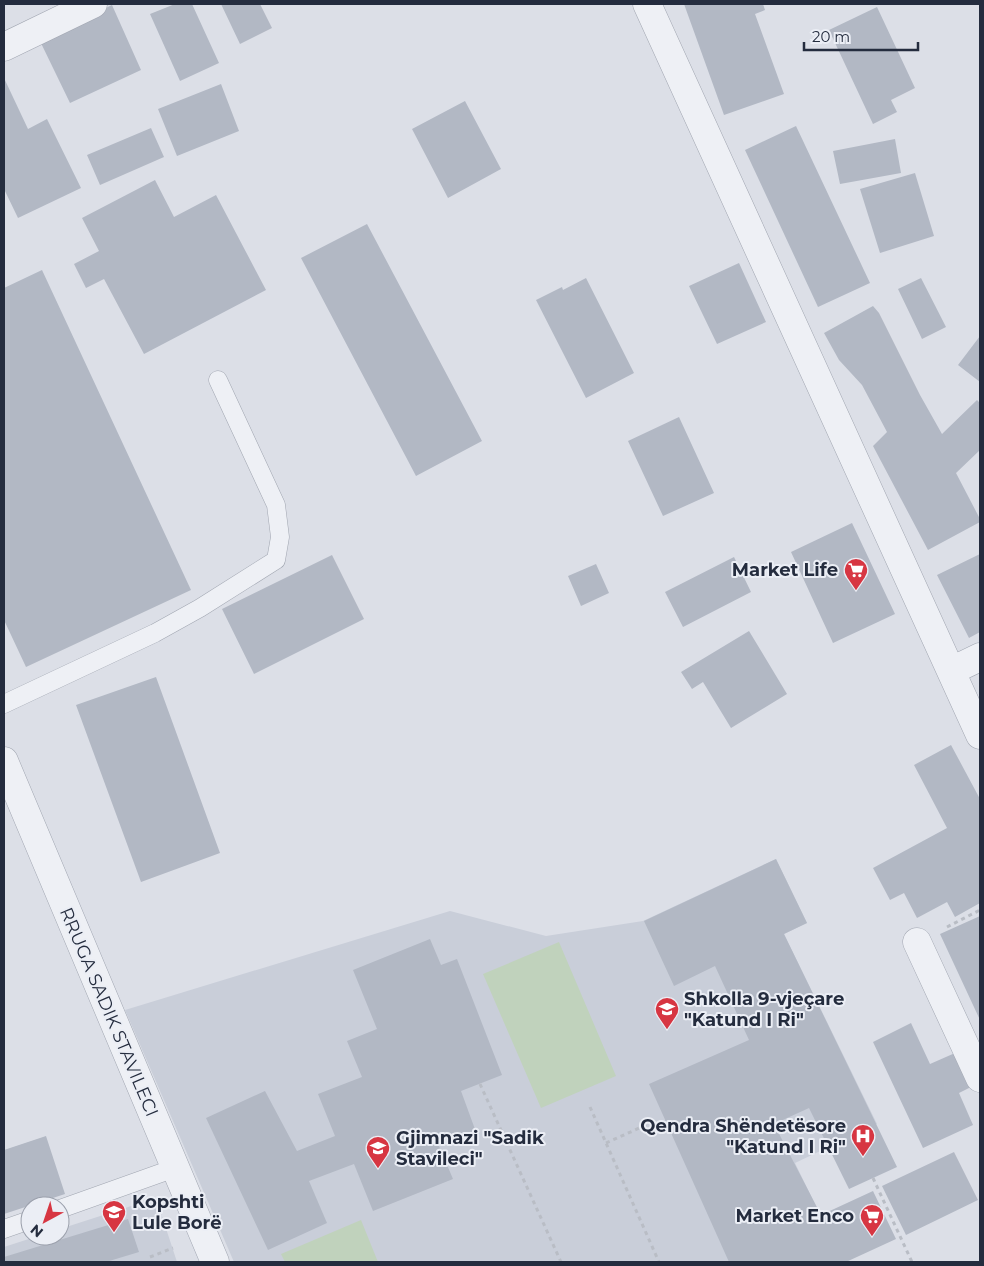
<svg xmlns="http://www.w3.org/2000/svg" width="984" height="1266" viewBox="0 0 984 1266" font-family="Montserrat,sans-serif">
	<style>
		.built { fill: #c9ced9 }
		.green { fill: #c0d2bc }
		.building { fill: #b2b8c4 }
		.lines { fill: none; stroke-linecap: round; stroke-linejoin: round }
		.lane-casing { stroke: #a1a6b1; stroke-width: 19 }
		.street-casing { stroke: #a1a6b1; stroke-width: 29 }
		.path { stroke: #b9bdc5; stroke-width: 3; stroke-dasharray: 4 4; stroke-linecap: butt }
		.lane { stroke: #eef0f5; stroke-width: 18 }
		.street { stroke: #eef0f5; stroke-width: 28 }
		.labels { text-anchor: middle; dominant-baseline: central; stroke-width: 4; stroke-linejoin: round; paint-order: stroke }
		.poi-label { font-size: 18px; font-weight: bold; fill: #242c3e; stroke: #ebeef5; text-anchor: end }
		.street-label { font-size: 18px; fill: #242c3e; stroke: #ebeef5 }
	</style>
	<rect width="100%" height="100%" fill="#dcdfe7"/>
	<!-- built -->
	<path class="built" d="M776,859L807,923L784,934L877,1124L795,1163L843,1262H234L125,1010L450,911L546,936L643,921Z
		M156,1198L177,1262H4V1247L38,1236H60V1229Z"/>
	<!-- green -->
	<path class="green" d="M559,942L616,1076L541,1108L483,974Z
		M361,1220L378,1262H285L281,1254Z"/>
	<!-- building -->
	<path class="building" d="M175,4H192L219,63L180,81L150,14Z
		M221,4H260L272,28L240,44Z
		M684,4H763L765,10L755,14L784,94L724,115Z
		M112,5L141,70L70,103L39,39Z
		M877,7L915,88L891,100L897,112L873,124L829,30Z
		M4,78L28,129L47,119L81,188L18,218L4,189Z
		M221,84L239,131L177,156L158,109Z
		M465,101L501,169L448,198L412,129Z
		M796,126L870,283L818,307L745,150Z
		M151,128L164,157L100,185L87,155Z
		M895,139L901,173L840,184L833,151Z
		M915,173L934,236L880,253L860,189Z
		M155,180L174,217L216,195L266,290L144,354L104,279L86,288L74,264L99,251L82,218Z
		M367,224L482,441L416,476L301,258Z
		M739,263L766,322L717,344L689,286Z
		M42,270L191,590L26,667L4,620V288Z
		M586,278L634,373L586,398L536,300L562,287L563,290Z
		M921,278L946,327L922,339L898,289Z
		M873,306L879,313L920,395L942,434L977,400L980,403V450L956,473L980,519V522L928,550L873,446L887,432L862,385L839,360L824,333Z
		M980,336V382L958,365Z
		M679,417L714,493L663,516L628,441Z
		M852,523L895,614L833,643L791,552Z
		M980,554V632L969,638L937,575Z
		M332,555L364,619L254,674L222,609Z
		M734,557L751,592L683,627L665,592Z
		M596,564L609,593L581,606L568,576Z
		M749,631L787,694L731,728L703,682L692,689L681,672Z
		M156,677L220,853L141,882L76,705Z
		M951,745L980,799V903L955,917L947,902L917,918L904,893L890,900L873,868L947,828L914,765Z
		M776,859L807,923L784,934L897,1167L849,1189L809,1108L774,1124L821,1215L873,1191L896,1239L846,1262H729L649,1084L749,1040L715,966L674,986L644,921Z
		M980,916V1020L940,934Z
		M430,939L441,965L457,959L502,1075L461,1091L476,1132L439,1146L453,1179L373,1211L354,1164L309,1181L327,1223L268,1250L206,1118L265,1091L297,1151L335,1136L318,1094L362,1077L347,1041L377,1029L353,970Z
		M911,1023L930,1064L955,1053L971,1087L959,1093L973,1125L923,1148L873,1042Z
		M46,1136L65,1194L4,1214V1150Z
		M954,1152L978,1200L906,1235L882,1186Z
		M128,1219L139,1252L106,1262H4V1257Z"/>
	<g class="lines">
		<!-- lane casing -->
		<g class="lane-casing">
			<path id="lane" d="M4,704L155,633L200,608L276,560L280,537L276,505L218,380
				M60,1209L175,1168
				M4,1229L30,1220"/>
		</g>
		<!-- street casing -->
		<g class="street-casing">
			<path id="street" d="M647,4L980,735
				M4,47L93,4
				M951,671L980,657
				M4,761L215,1262
				M917,942L980,1078"/>
		</g>
		<!-- path -->
		<path class="path" d="M947,927L980,910
			M480,1084L561,1262
			M590,1107L659,1262
			M606,1143L646,1125
			M873,1178L912,1262
			M150,1257L173,1248"/>
		<!-- lane -->
		<use href="#lane" class="lane"/>
		<!-- street -->
		<use href="#street" class="street"/>
	</g>
	<!-- icons -->
	<defs>
		<g id="supermarket-pin" transform="scale(1.25)"><path d="M0 17L-7.5 6A9.5 9.5 0 1 1 7.5 6Z" fill="#d73642" stroke="#ebeef5"/><path d="M-6-5.5h2.5l.6 2H6L4.5 2H-2.5L-4.4-4H-6ZM-1.5 3.2a1.3 1.3 0 1 0 .1 0ZM3 3.2a1.3 1.3 0 1 0 .1 0Z" fill="#fff"/></g>
		<g id="school-pin" transform="scale(1.25)"><path d="M0 17L-7.5 6A9.5 9.5 0 1 1 7.5 6Z" fill="#d73642" stroke="#ebeef5"/><path d="M0-5L7-2L0 1L-7-2ZM-4 1L0 2.5L4 1V4Q0 6-4 4Z" fill="#fff"/></g>
		<g id="hospital-pin" transform="scale(1.25)"><path d="M0 17L-7.5 6A9.5 9.5 0 1 1 7.5 6Z" fill="#d73642" stroke="#ebeef5"/><path d="M-5-5h3v3.5h4V-5h3V5h-3V1.5h-4V5h-3Z" fill="#fff"/></g>
	</defs>
	<g fill-rule="evenodd">
		<use href="#supermarket-pin" x="856" y="570"/>
		<use href="#school-pin" x="667" y="1009"/>
		<use href="#hospital-pin" x="863" y="1136"/>
		<use href="#school-pin" x="378" y="1148"/>
		<use href="#school-pin" x="114" y="1212"/>
		<use href="#supermarket-pin" x="872" y="1216"/>
	</g>
	<g class="labels">
		<!-- poi labels -->
		<g class="poi-label">
			<text x="838" y="570">Market Life</text>
			<text x="684" y="999" text-anchor="start">Shkolla 9-vjeçare<tspan x="684" dy="21">"Katund I Ri"</tspan></text>
			<text x="846" y="1126">Qendra Shëndetësore<tspan x="846" dy="21">"Katund I Ri"</tspan></text>
			<text x="396" y="1138" text-anchor="start">Gjimnazi "Sadik<tspan x="396" dy="21">Stavileci"</tspan></text>
			<text x="132" y="1202" text-anchor="start">Kopshti<tspan x="132" dy="21">Lule Borë</tspan></text>
			<text x="854" y="1216">Market Enco</text>
		</g>
		<!-- street labels -->
		<g class="street-label">
			<text transform="translate(109 1012) rotate(67)">RRUGA SADIK STAVILECI</text>
		</g>
	</g>
	<!-- border -->
	<rect width="984" height="1266" fill="none" stroke="#242c3e" stroke-width="10"/>
	<!-- north arrow -->
	<g transform="translate(45 1221) rotate(220)"><circle r="24" fill="#ebeef5" stroke="#9ba0ac"/>
	<path d="M0-4L9 19L0 12L-9 19Z" fill="#d73642"/>
	<text y="-8" font-size="14" font-weight="bold" text-anchor="middle" fill="#242c3e">N</text>
	</g>
	<!-- scale -->
	<path d="M804 42v8h114v-8" fill="none" stroke="#242c3e" stroke-width="2.5"/>
	<text x="812" y="42" font-size="15" fill="#242c3e" stroke="#ebeef5" stroke-width="4" paint-order="stroke">20 m</text>
</svg>
